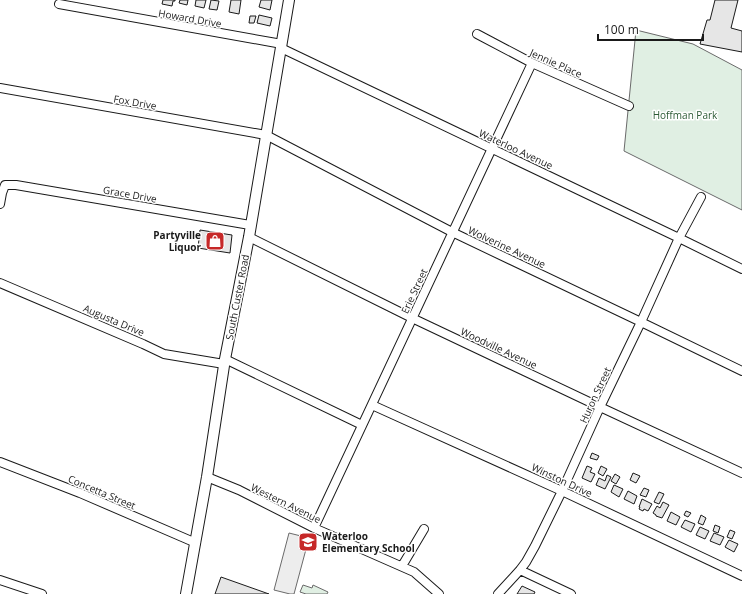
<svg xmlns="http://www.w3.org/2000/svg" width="742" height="594" viewBox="0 0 742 594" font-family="'Open Sans',sans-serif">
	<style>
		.green { fill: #e0efe3; stroke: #6a6a6a }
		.parking { fill: #ededed; stroke: #6a6a6a }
		.building { fill: #e6e6e6; stroke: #1a1a1a }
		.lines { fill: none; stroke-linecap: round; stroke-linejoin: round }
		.minor-casing { stroke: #1a1a1a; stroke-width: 10 }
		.major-casing { stroke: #1a1a1a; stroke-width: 12 }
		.minor { stroke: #fff; stroke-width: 8 }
		.major { stroke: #fff; stroke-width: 10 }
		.labels { text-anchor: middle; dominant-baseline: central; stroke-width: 3; stroke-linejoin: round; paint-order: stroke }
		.street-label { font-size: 10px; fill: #1a1a1a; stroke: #fff }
		.park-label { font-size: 10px; fill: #2b5a34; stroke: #fff }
		.poi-label { font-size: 10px; font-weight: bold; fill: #1a1a1a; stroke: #fff; text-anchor: end }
	</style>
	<rect width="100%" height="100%" fill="#fff"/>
	<!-- green -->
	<path class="green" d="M636,30L693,44L742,70V210L624,151Z
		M303,585L312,588L313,585L328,592L327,594H306L300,592Z"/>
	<!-- parking -->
	<path class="parking" d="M289,533L309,538L294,594H290L274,590Z"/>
	<!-- building -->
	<path class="building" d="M163,0H175V1H173L172,6L162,4Z
		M180,0H188L187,5L179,3Z
		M196,0H206L204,8L195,6Z
		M211,0L219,1L217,10L209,9Z
		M231,0H241L239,14L229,12Z
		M261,0H272L270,10L259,7Z
		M715,0H738L731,28L742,31V52L700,44L707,20H710Z
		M259,15L272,18L270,26L257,23Z
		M250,16H256L254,23H249Z
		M200,230L232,235L230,253L198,248Z
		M592,453L599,456L597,460L590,458Z
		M587,466L592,468L590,472L595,474L591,482L582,478Z
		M601,466L607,469L603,476L598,473Z
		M633,473L640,476L636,483L630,480Z
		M615,474L620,477L616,484L611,481Z
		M607,475L611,477L605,489L596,485L599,478L605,481Z
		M614,485L623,489L619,497L611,492Z
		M644,488L649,490L646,497L640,495Z
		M628,491L637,496L634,504L624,499Z
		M659,492L664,494L659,504L654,502Z
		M642,499L652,504L648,511L644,509L643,511L639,509L640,507H639Z
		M663,502L669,505L662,518L656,516V515L653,513L657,506L660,508Z
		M686,511L691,513L688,517L684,515Z
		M671,512L680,517L676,525L667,521Z
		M701,515L706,518L703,525L698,523Z
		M685,520L695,524L691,532L681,527Z
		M715,525L720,527L718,533L713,531Z
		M700,527L709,531L705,539L696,535Z
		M730,530L735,532L732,539L727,537Z
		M714,533L724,537L720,545L710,541Z
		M729,540L738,544L734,552L725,547Z
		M221,577L269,594H215Z
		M522,586L535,592L534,594H517Z"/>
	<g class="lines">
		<!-- minor casing -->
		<g class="minor-casing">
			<path id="minor" d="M59,4L282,44
				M477,34L532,63L629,106
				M281,48L679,238L742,269
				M0,88L266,135L452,232L641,322L742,371
				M0,204L2,193L5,185H16L250,225
				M249,237L412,318L600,407L742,473
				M0,283L143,344L164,354L224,364
				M225,359L362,425
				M372,405L562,491L742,576
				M0,462L80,493L196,543
				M207,477L239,490L314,528L414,572L439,594
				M314,528L532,63
				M402,566L424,529
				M520,570L571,594
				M0,580L42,594
				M498,594L520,570L526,562L535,546L562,491L600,407L641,322L679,238L701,197"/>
		</g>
		<!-- major casing -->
		<g class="major-casing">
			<path id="major" d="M186,594L207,477L225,359L249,237L289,0"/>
		</g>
		<!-- minor -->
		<use href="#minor" class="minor"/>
		<!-- major -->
		<use href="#major" class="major"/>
	</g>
	<!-- icons -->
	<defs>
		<g id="shop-square" transform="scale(1)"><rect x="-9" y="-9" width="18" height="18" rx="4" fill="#c62828" stroke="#fff"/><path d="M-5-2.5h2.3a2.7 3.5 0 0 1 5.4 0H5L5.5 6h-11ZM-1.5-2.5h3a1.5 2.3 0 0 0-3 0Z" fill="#fff"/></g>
		<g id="school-square" transform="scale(1)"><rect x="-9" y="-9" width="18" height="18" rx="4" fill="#c62828" stroke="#fff"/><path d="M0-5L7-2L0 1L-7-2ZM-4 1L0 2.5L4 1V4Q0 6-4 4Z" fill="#fff"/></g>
	</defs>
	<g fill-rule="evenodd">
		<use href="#shop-square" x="215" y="241"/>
		<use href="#school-square" x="308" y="542"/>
	</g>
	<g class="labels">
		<!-- street labels -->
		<g class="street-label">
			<text transform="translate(190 18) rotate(10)">Howard Drive</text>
			<text transform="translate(556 63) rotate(24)">Jennie Place</text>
			<text transform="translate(135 102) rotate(10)">Fox Drive</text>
			<text transform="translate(516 149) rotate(25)">Waterloo Avenue</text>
			<text transform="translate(130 194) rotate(10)">Grace Drive</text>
			<text transform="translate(507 247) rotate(25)">Wolverine Avenue</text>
			<text transform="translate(414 291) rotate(-65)">Erie Street</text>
			<text transform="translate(237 297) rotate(-79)">South Custer Road</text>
			<text transform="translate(114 320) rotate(23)">Augusta Drive</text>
			<text transform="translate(499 348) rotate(25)">Woodville Avenue</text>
			<text transform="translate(595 395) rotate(-65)">Huron Street</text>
			<text transform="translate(562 480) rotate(25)">Winston Drive</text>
			<text transform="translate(102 492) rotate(23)">Concetta Street</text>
			<text transform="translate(286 503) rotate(26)">Western Avenue</text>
		</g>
		<!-- park labels -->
		<g class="park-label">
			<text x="685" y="115">Hoffman Park</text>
		</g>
		<!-- poi labels -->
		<g class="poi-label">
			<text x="201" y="235">Partyville<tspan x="201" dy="12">Liquor</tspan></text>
			<text x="322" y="536" text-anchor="start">Waterloo<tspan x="322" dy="12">Elementary School</tspan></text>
		</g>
	</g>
	<!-- scale -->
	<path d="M598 34v6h105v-6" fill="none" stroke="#1a1a1a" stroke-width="2"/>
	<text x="604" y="34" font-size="12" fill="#1a1a1a" stroke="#ffffff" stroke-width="3" paint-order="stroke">100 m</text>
</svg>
